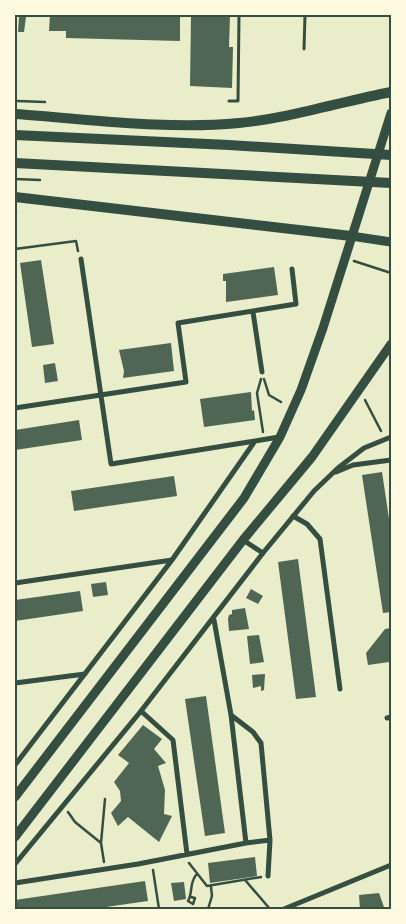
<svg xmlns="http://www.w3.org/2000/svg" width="406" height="924" viewBox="0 0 406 924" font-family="'Times New Roman',serif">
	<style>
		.building { fill: #4f6655 }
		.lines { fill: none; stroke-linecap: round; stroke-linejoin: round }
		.path { stroke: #344e41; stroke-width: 2.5 }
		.service { stroke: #344e41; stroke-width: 3 }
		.minor { stroke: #344e41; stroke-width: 5 }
		.secondary { stroke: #344e41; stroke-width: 9 }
		.primary { stroke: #344e41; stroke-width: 10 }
		.neatline { fill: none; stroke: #344e41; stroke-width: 2 }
	</style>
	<rect width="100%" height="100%" fill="#e9edc9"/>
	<!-- building -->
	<path class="building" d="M50,15H180V41L66,38V31H49Z
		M191,15H230L229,47H233L232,88L190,86Z
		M19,17H26L24,32H18Z
		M41,260L54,344L32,347L20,263Z
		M274,267L278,295L226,302V281H223V274Z
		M171,343L174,371L123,378L124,371L119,350Z
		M55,363L58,381L45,383L43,365Z
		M251,392L252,411L254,410L255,420L204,427L200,399Z
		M79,420L82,440L15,450V430Z
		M382,472L391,532V612L383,613L362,475Z
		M174,476L177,496L74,511L71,491Z
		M298,559L316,697L296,699L278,562Z
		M106,582L108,595L93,597L91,584Z
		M251,589L263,596L258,604L246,598Z
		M80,591L83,611L15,621V600Z
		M245,608L249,629L229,631L228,619L229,615L232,614V610Z
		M391,628L389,662L368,665L366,653L385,629Z
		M259,635L264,662L250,664L247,636Z
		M265,674L264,690L261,691V686L253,688L252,675Z
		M206,696L225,833L205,836L185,699Z
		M143,725L162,739L154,749L166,763L158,766L165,790L164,814L172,816L159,842L128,817L118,826L111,813L121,801L120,791L114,782L129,763L118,755Z
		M255,857L257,876L210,883L208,863Z
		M145,881L148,901L92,909H15V900Z
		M184,882L186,899L174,901L171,883Z
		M379,893L384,907L382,909H360L359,895Z"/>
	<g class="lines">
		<!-- path -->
		<path class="path" d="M17,101L45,102
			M15,179L40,180
			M15,212H16
			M15,249L76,241L78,251
			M354,261L391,273
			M261,379L257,393L263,432
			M264,379L269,395L281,402
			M365,400L381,431
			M68,812L75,822L101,843L105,799
			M101,843L104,862
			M189,863L207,886L261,877
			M153,870L159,909
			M245,880L270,909
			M191,897L195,898L193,904L188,901C193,893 189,884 196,875
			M208,909L212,896L211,887"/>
		<!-- service -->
		<path class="service" d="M304,49L305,15
			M229,101H238L239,15"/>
		<!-- minor -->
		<path class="minor" d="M81,259L111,464L255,441
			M253,312L262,372
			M15,408L186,382L178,323L296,304L292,269
			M336,472L353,465L391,460
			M293,516L307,524L320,539L340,689
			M243,540L263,553
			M15,583L172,560
			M214,620L231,715L246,843L270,840
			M15,683L85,674
			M141,711L173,740L187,854
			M231,715L253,732L261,743L270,840L268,876
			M387,718L391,717
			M15,765L172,560L255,441L279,437
			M15,864L141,711L263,553L314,491L338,468L364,448L391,437
			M15,883L138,864L246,843
			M284,909L391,865"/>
		<!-- secondary -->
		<path class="secondary" d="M351,236L391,242
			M15,797L244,498L280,437L301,390L323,328L391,113
			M15,837L243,540L312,457L391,344"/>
		<!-- primary -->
		<path class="primary" d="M15,114C89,119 165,130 239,123C290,118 340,102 391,92
			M15,135L229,145L391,155
			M15,163L391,183
			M15,197L351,236"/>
	</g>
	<!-- border -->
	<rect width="406" height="924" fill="none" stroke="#fefae0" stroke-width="32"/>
	<rect x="16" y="16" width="374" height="892" class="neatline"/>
</svg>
